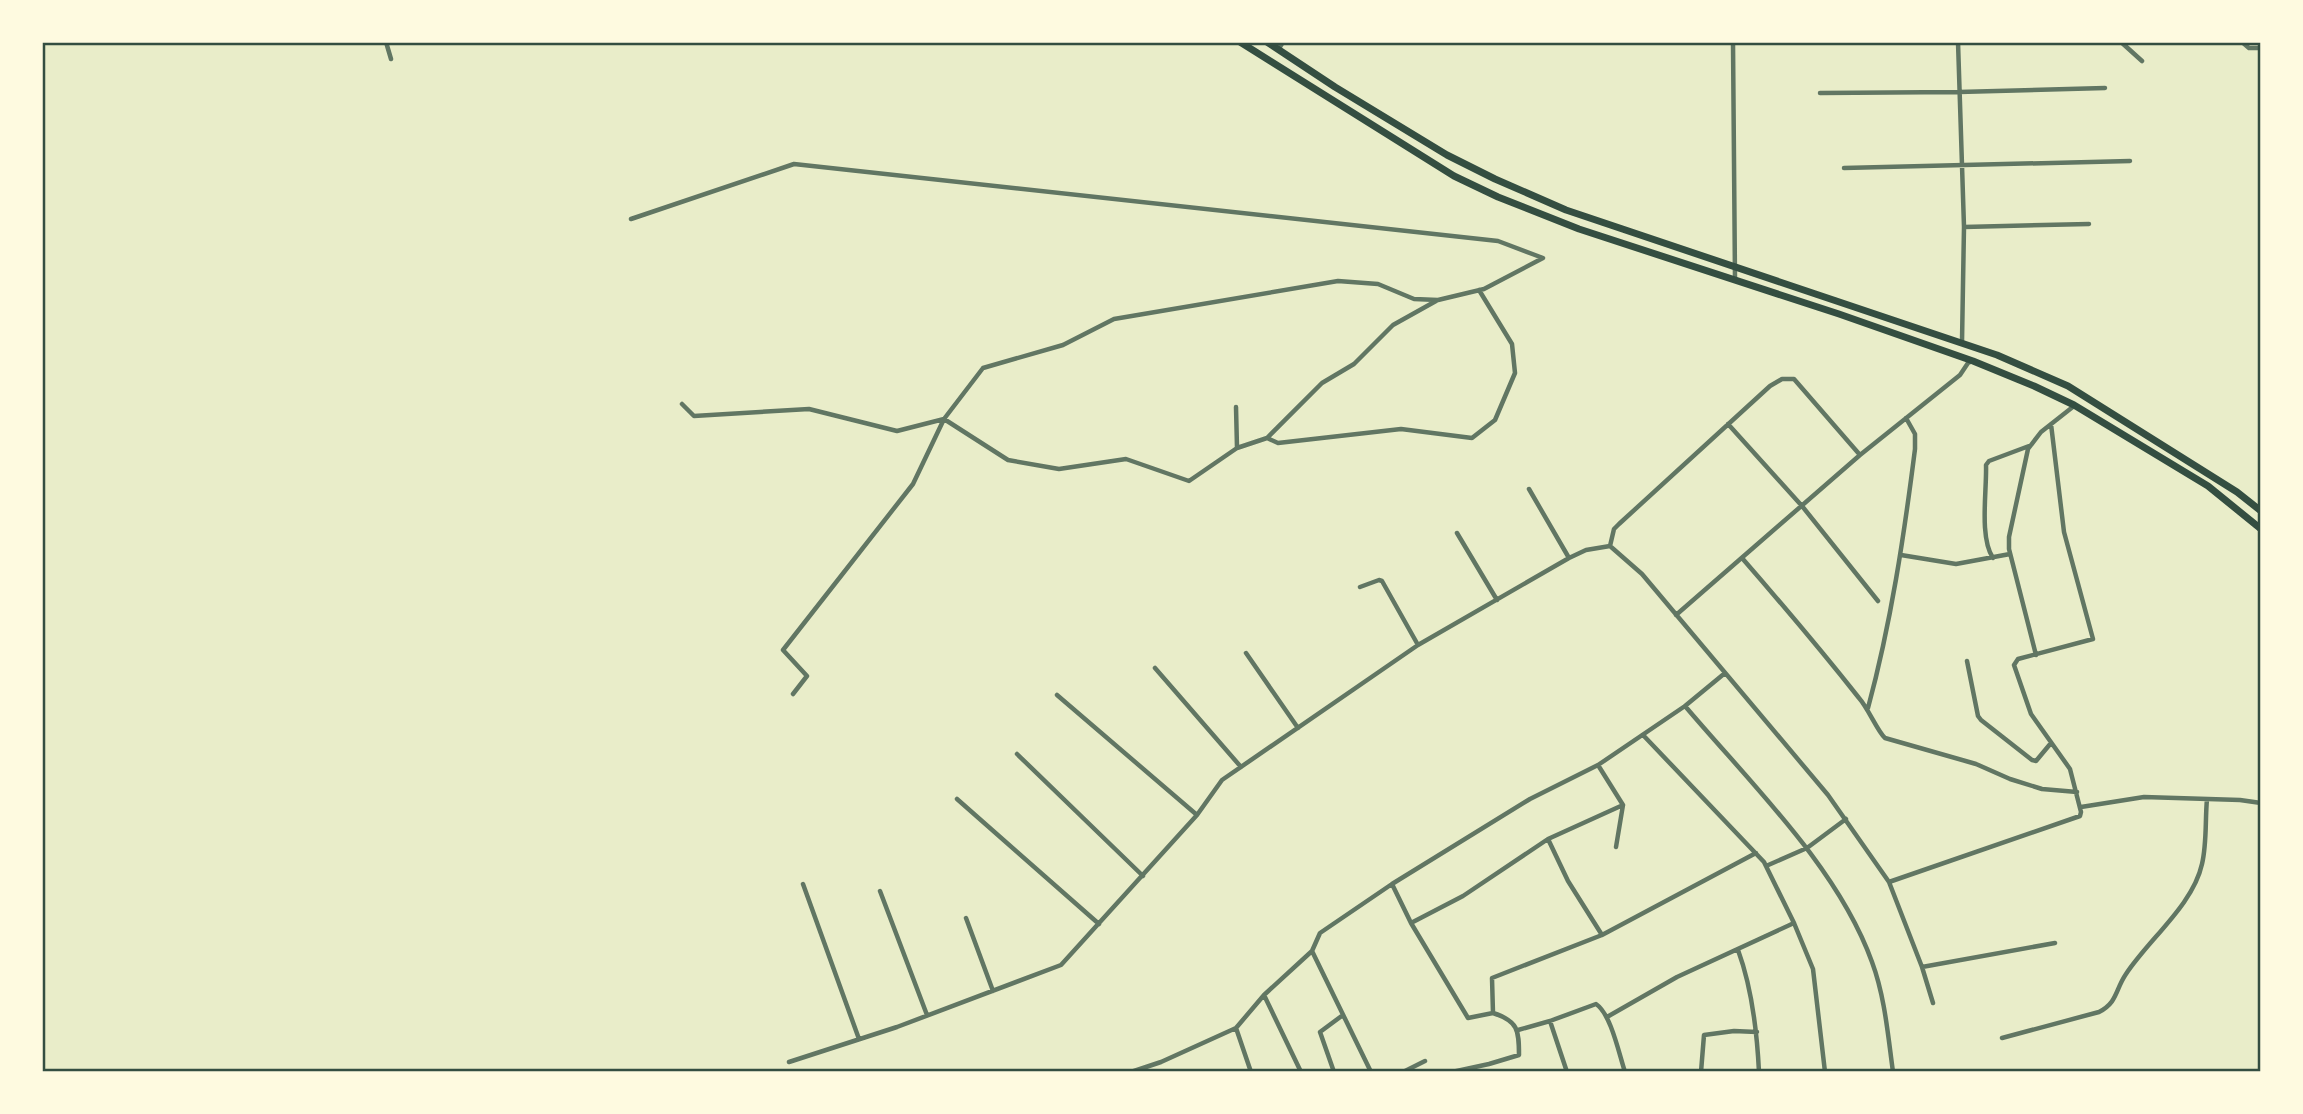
<svg xmlns="http://www.w3.org/2000/svg" width="2303" height="1114" viewBox="0 0 2303 1114" font-family="'Open Sans',sans-serif">
	<style>
		.lines { fill: none; stroke-linecap: round; stroke-linejoin: round }
		.minor { stroke: #617663; stroke-width: 4.5 }
		.trunk { stroke: #344e41; stroke-width: 7 }
		.neatline { fill: none; stroke: #344e41; stroke-width: 2.5 }
	</style>
	<rect width="100%" height="100%" fill="#e9edc9"/>
	<g class="lines">
		<!-- minor -->
		<path class="minor" d="M386,42L391,59
			M1733,42L1735,280
			M1958,42L1964,227L1962,342
			M2121,42L2142,61
			M2242,42L2249,48H2261
			M1278,50L1283,42
			M1820,93L1959,92L2105,88
			M1844,168L2130,161
			M631,219L794,164L1498,241L1543,258L1484,289L1438,300L1414,299L1378,284L1338,281L1114,319L1063,345L983,368L944,419L897,431L809,409L694,416L682,404
			M1964,227L2089,224
			M1728,424L1802,506L1878,601
			M1267,438L1278,443L1401,429L1472,438L1495,420L1515,373L1512,344L1479,290
			M1237,448L1267,438L1322,383L1354,364L1393,325L1436,301
			M1529,489L1569,558
			M1457,533L1497,600
			M1610,546L1614,529L1619,524L1770,386L1782,379H1794L1860,455
			M1901,555L1956,564L2010,554
			M1742,558C1782,604 1821,650 1859,698C1868,708 1878,732 1885,738L1976,764L2010,779L2042,789L2077,792
			M1993,558C1979,537 1987,490 1986,465L1989,461L2029,446
			M1360,587L1379,580L1382,581L1418,645
			M1676,615L1860,455L1960,375L1968,363L1972,361
			M1246,653L1298,728
			M2036,655L2009,549V537L2028,449L2041,432L2074,406
			M1967,661L1978,716L1981,720L2032,760L2036,761L2051,743
			M1155,668L1241,767
			M793,694L807,676L783,650L913,484L944,419L1008,460L1059,469L1126,459L1189,481L1237,448L1236,407
			M1057,695L1197,815
			M1685,706C1750,783 1838,867 1872,962C1885,997 1888,1036 1893,1072
			M1868,708C1891,623 1904,536 1915,449V434L1906,418
			M1643,735L1764,862L1794,923L1813,969L1825,1072
			M1017,754L1143,876
			M1598,765L1623,805L1616,847
			M957,799L1099,924
			M2081,807L2144,797L2240,800L2261,803
			M1548,839L1568,881L1602,935
			M1766,866L1807,848L1846,819
			M1889,882L2080,816L2081,812L2070,769L2031,714L2014,665L2018,659L2093,639L2064,532L2051,424
			M803,884L859,1039
			M1392,884L1411,923L1468,1018L1493,1013L1492,978L1602,935L1756,853
			M880,891L927,1015
			M966,918L993,991
			M1411,923L1463,896L1548,839L1623,805
			M1738,950C1752,988 1757,1031 1759,1072
			M1312,951L1371,1072
			M1922,967L2055,943
			M1264,995L1301,1072
			M1607,1017L1677,977L1794,923
			M1550,1021L1567,1072
			M1236,1028L1251,1072
			M1518,1030L1550,1021L1596,1004C1611,1014 1619,1054 1625,1072
			M2002,1038L2099,1012C2118,1002 2115,990 2126,974C2149,939 2193,905 2202,864C2207,843 2205,820 2207,799
			M789,1062L897,1027L1061,965L1197,815L1222,780L1418,645L1569,558L1586,550L1610,546L1642,574L1828,795L1889,882L1922,967L1933,1003
			M1131,1072L1161,1062L1236,1028L1264,995L1312,951L1320,933L1392,884L1530,799L1598,765L1685,706L1725,673
			M1334,1072L1320,1032L1343,1015
			M1403,1072L1425,1061
			M1452,1072L1489,1064L1519,1055C1519,1030 1518,1021 1493,1013
			M1701,1072L1704,1035L1734,1031L1757,1032"/>
		<!-- trunk -->
		<path class="trunk" d="M1240,42L1454,176L1498,197L1579,229L1839,314L1973,361L2034,386L2074,405L2208,486L2261,529
			M1267,42L1335,87L1447,155L1495,179L1566,210L1997,355L2068,386L2237,492L2261,511"/>
	</g>
	<!-- border -->
	<rect width="2303" height="1114" fill="none" stroke="#fefae0" stroke-width="88"/>
	<rect x="44" y="44" width="2215" height="1026" class="neatline"/>
</svg>
